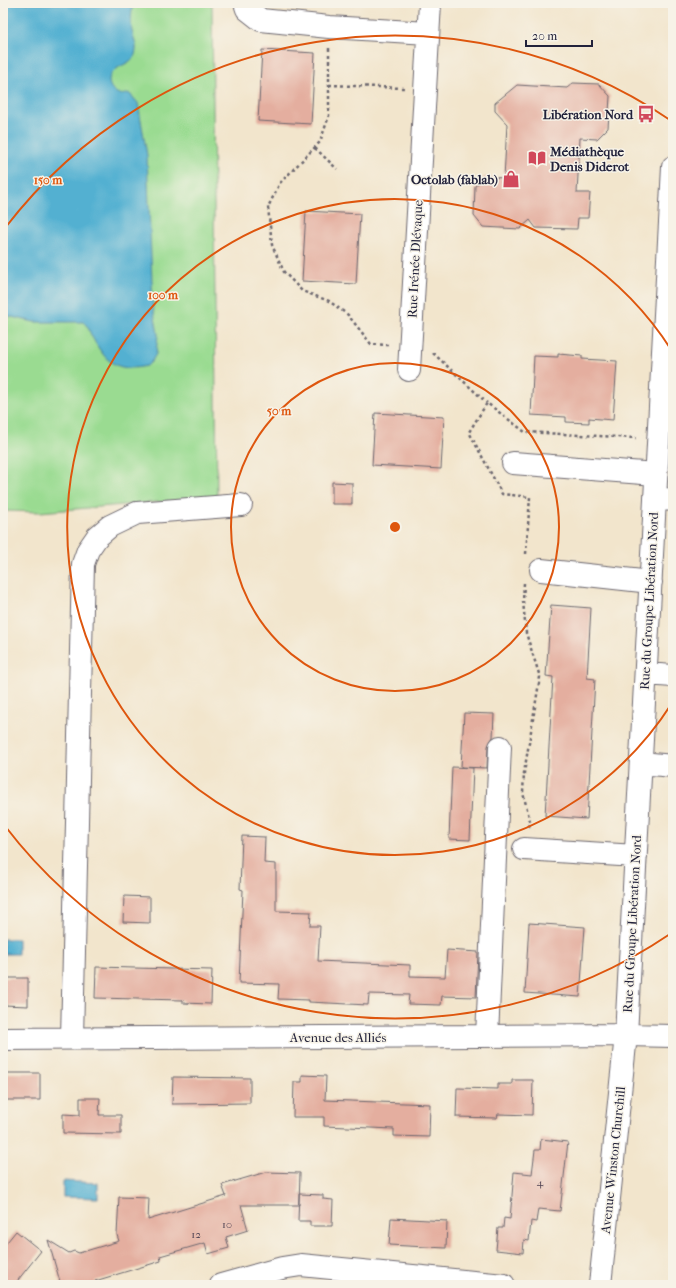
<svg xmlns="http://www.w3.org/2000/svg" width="676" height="1288" viewBox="0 0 676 1288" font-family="'IM FELL French Canon',serif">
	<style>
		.green { fill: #9adb91; stroke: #5e7e66 }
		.water { fill: #53b0d1; stroke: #3a6986 }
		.building { fill: #e4ae9f }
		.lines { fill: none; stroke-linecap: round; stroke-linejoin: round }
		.minor-casing { stroke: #6b666e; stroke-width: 24 }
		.path { stroke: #6b666e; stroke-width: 2.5; stroke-dasharray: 3 3; stroke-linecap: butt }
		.minor { stroke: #fff; stroke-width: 22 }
		.ring { fill: none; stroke: #de560e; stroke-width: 2 }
		.labels { text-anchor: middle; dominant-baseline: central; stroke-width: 3; stroke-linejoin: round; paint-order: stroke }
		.number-label { font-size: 11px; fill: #524554 }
		.poi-label { font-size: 13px; font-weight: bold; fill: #22223b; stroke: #f7f3e8; text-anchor: end }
		.street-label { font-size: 13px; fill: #22223b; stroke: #f7f3e8 }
		.centre { fill: #de560e; stroke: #f7f3e8; stroke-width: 2 }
		.ring-label { font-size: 12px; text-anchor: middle; font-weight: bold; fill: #de560e; stroke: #f7f3e8; stroke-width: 3; stroke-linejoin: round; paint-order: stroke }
	</style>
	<rect width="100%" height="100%" fill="#f7f3e8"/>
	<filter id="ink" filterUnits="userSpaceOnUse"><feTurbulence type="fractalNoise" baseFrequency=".025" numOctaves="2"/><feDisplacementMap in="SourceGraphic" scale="8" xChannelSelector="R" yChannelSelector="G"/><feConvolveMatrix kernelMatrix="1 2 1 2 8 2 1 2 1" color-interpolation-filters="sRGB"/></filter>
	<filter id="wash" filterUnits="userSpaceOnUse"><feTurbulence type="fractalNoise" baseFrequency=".012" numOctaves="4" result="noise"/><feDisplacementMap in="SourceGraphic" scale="16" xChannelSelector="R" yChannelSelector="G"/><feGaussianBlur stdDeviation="0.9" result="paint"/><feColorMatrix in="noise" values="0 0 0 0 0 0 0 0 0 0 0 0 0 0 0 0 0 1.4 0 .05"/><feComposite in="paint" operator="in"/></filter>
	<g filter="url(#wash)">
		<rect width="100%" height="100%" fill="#f2e5cc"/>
		<!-- green -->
		<path class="green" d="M3,3H212L217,497L40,512L3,511Z"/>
		<!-- water -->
		<path class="water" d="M3,3H133C132,12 130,22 132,31C133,37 137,44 136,50C135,64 121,63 113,72C106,78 109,89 117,93C121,95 124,95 129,93L138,103L147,155L153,307L158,334L156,354L152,361L147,366C115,373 105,361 91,335C89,330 88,326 83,322H34L3,315Z
			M3,939H18V954H3Z
			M63,1181L98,1183V1198L63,1197Z"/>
		<g id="blocks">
			<!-- building -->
			<path class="building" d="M262,50L315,53L311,124L258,121Z
				M573,83L599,84L610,96L608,128L597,139L580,138L577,193H590L588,218H578L577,229L536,228L530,220L520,229L483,227L474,216L475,186L485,177L504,178L507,124L495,111V103L517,85L567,88Z
				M306,211L360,214L356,284L302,281Z
				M558,354L582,356V359L617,361L613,420L589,418V423L566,422V417L531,415L534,356L558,357Z
				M375,413L444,417L441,469L372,465Z
				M332,482L352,483V504H332Z
				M551,605L591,608L587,678L595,679L587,819L545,816L553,677L546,676Z
				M464,713L494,714L493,737L488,746L487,768L461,767Z
				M452,767L473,768L470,840L449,839Z
				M242,836L265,837L264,863L276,864V911L311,912L310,926H320L318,961L410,965V976L445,977L447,950L478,952L476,997L442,996L441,1005L408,1004L409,995L369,994L368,1005L309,1002V1000L278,999L279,984L239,983L243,890L240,889Z
				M124,896L150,897V923L123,922Z
				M529,923L585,927L580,997L525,993Z
				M96,967L212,970L211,1004L183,1003V1000L95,998Z
				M3,978H28V1006L3,1005Z
				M3,1073H40V1100H3Z
				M302,1075L326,1076L325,1100L430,1104L429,1137L394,1136V1129L324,1126V1117H293L294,1082H302Z
				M173,1077L250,1078V1103L172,1104Z
				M512,1080H533L532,1115L498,1114L497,1118L456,1117L457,1088L498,1089V1084H512Z
				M80,1098H100L99,1115H121V1134L63,1133V1114L80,1115Z
				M541,1139L568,1142L560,1211L538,1209L536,1222L531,1221L529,1241L524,1240L523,1253L496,1250L498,1228H503L504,1218L510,1219L514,1172L532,1174L535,1150H540Z
				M266,1172L300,1173L299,1205H241L248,1230L226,1237L229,1248L208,1254L205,1243L160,1256L161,1261L95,1281L97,1285H61L48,1240L69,1253L74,1251L79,1253L119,1241L117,1235L119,1197L149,1198L148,1220L226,1196L222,1185Z
				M299,1194L323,1195V1199L333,1200L332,1226H310V1221H298Z
				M391,1218L447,1221L446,1248L389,1245Z
				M16,1231L41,1251L14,1285H3V1247Z"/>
		</g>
	</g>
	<g filter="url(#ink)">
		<use href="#blocks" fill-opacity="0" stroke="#6b666e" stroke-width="1"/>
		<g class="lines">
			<!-- minor casing -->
			<g class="minor-casing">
				<path id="minor" d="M245,3L247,9L261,20L329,27L428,33
					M409,370L430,3
					M513,463L656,474
					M655,498L673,500
					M541,570L651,582
					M646,674L673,676
					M641,763L673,766
					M524,849L636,856
					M487,1036L500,747
					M72,1038L83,564L88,550L97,537L110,526L137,513L241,505
					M3,1039L626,1035L673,1036
					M221,1285L282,1268L301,1265L504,1285
					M600,1285L626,1035L673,167"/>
			</g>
			<!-- path -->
			<path class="path" d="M329,48V116L320,142L280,183L268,207L272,245L284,272L302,291L329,301L348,315L371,344L388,345
				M329,85L404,88
				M315,148L337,169
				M433,353L487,403
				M526,554L530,497L502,494L469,432L487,403L525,432L636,438
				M524,583L523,601L526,633L540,677L524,773L523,793L530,821L529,827"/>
			<!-- minor -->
			<use href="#minor" class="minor"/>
		</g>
	</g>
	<!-- distance rings -->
	<g class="ring">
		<circle cx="395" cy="527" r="164"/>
		<path d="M672 703A328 328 0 1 1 672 351"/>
		<path d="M670 934A491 491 0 0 1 5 826M5 228A491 491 0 0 1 670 120"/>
	</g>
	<!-- icons -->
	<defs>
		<g id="bus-bare" transform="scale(1.38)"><path d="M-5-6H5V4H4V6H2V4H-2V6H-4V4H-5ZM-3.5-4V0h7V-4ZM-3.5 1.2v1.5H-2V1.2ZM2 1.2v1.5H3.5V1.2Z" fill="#d1495b" stroke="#f7f3e8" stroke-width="2.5" paint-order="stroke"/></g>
		<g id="library-bare" transform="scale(1.38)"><path d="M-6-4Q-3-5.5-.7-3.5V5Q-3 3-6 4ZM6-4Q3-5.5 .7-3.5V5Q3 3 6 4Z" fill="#d1495b" stroke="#f7f3e8" stroke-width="2.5" paint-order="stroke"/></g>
		<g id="shop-bare" transform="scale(1.38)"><path d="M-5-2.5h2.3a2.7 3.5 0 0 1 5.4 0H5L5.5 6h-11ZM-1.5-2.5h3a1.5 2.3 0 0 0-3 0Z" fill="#d1495b" stroke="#f7f3e8" stroke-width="2.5" paint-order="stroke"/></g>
	</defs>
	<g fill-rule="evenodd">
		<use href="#bus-bare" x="646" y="114"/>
		<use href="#library-bare" x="537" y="158"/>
		<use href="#shop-bare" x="511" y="179"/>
	</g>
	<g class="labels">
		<!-- number labels -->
		<g class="number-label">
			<text x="540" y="1182">4</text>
			<text x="227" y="1224">10</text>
			<text x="196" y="1234">12</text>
		</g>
		<!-- poi labels -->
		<g class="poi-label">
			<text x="633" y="114">Libération Nord</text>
			<text x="550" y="151" text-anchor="start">Médiathèque<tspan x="550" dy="15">Denis Diderot</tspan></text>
			<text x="498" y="179">Octolab (fablab)</text>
		</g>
		<!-- street labels -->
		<g class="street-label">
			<text transform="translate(415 259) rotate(-87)">Rue Irénée Dlévaque</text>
			<text transform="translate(649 601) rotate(-87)">Rue du Groupe Libération Nord</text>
			<text transform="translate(632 924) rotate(-87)">Rue du Groupe Libération Nord</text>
			<text x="338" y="1037">Avenue des Alliés</text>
			<text transform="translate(613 1160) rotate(-84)">Avenue Winston Churchill</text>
		</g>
	</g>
	<circle cx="395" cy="527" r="6" class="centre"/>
	<g class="ring-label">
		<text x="48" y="184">150 m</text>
		<text x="163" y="299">100 m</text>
		<text x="279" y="415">50 m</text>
	</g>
	<!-- margin -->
	<rect width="676" height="1288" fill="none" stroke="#f7f3e8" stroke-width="16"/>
	<!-- scale -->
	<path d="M526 40v6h66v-6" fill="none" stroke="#22223b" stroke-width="2"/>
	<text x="532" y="40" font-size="12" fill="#22223b" stroke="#f7f3e8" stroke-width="3" paint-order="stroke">20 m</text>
</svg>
